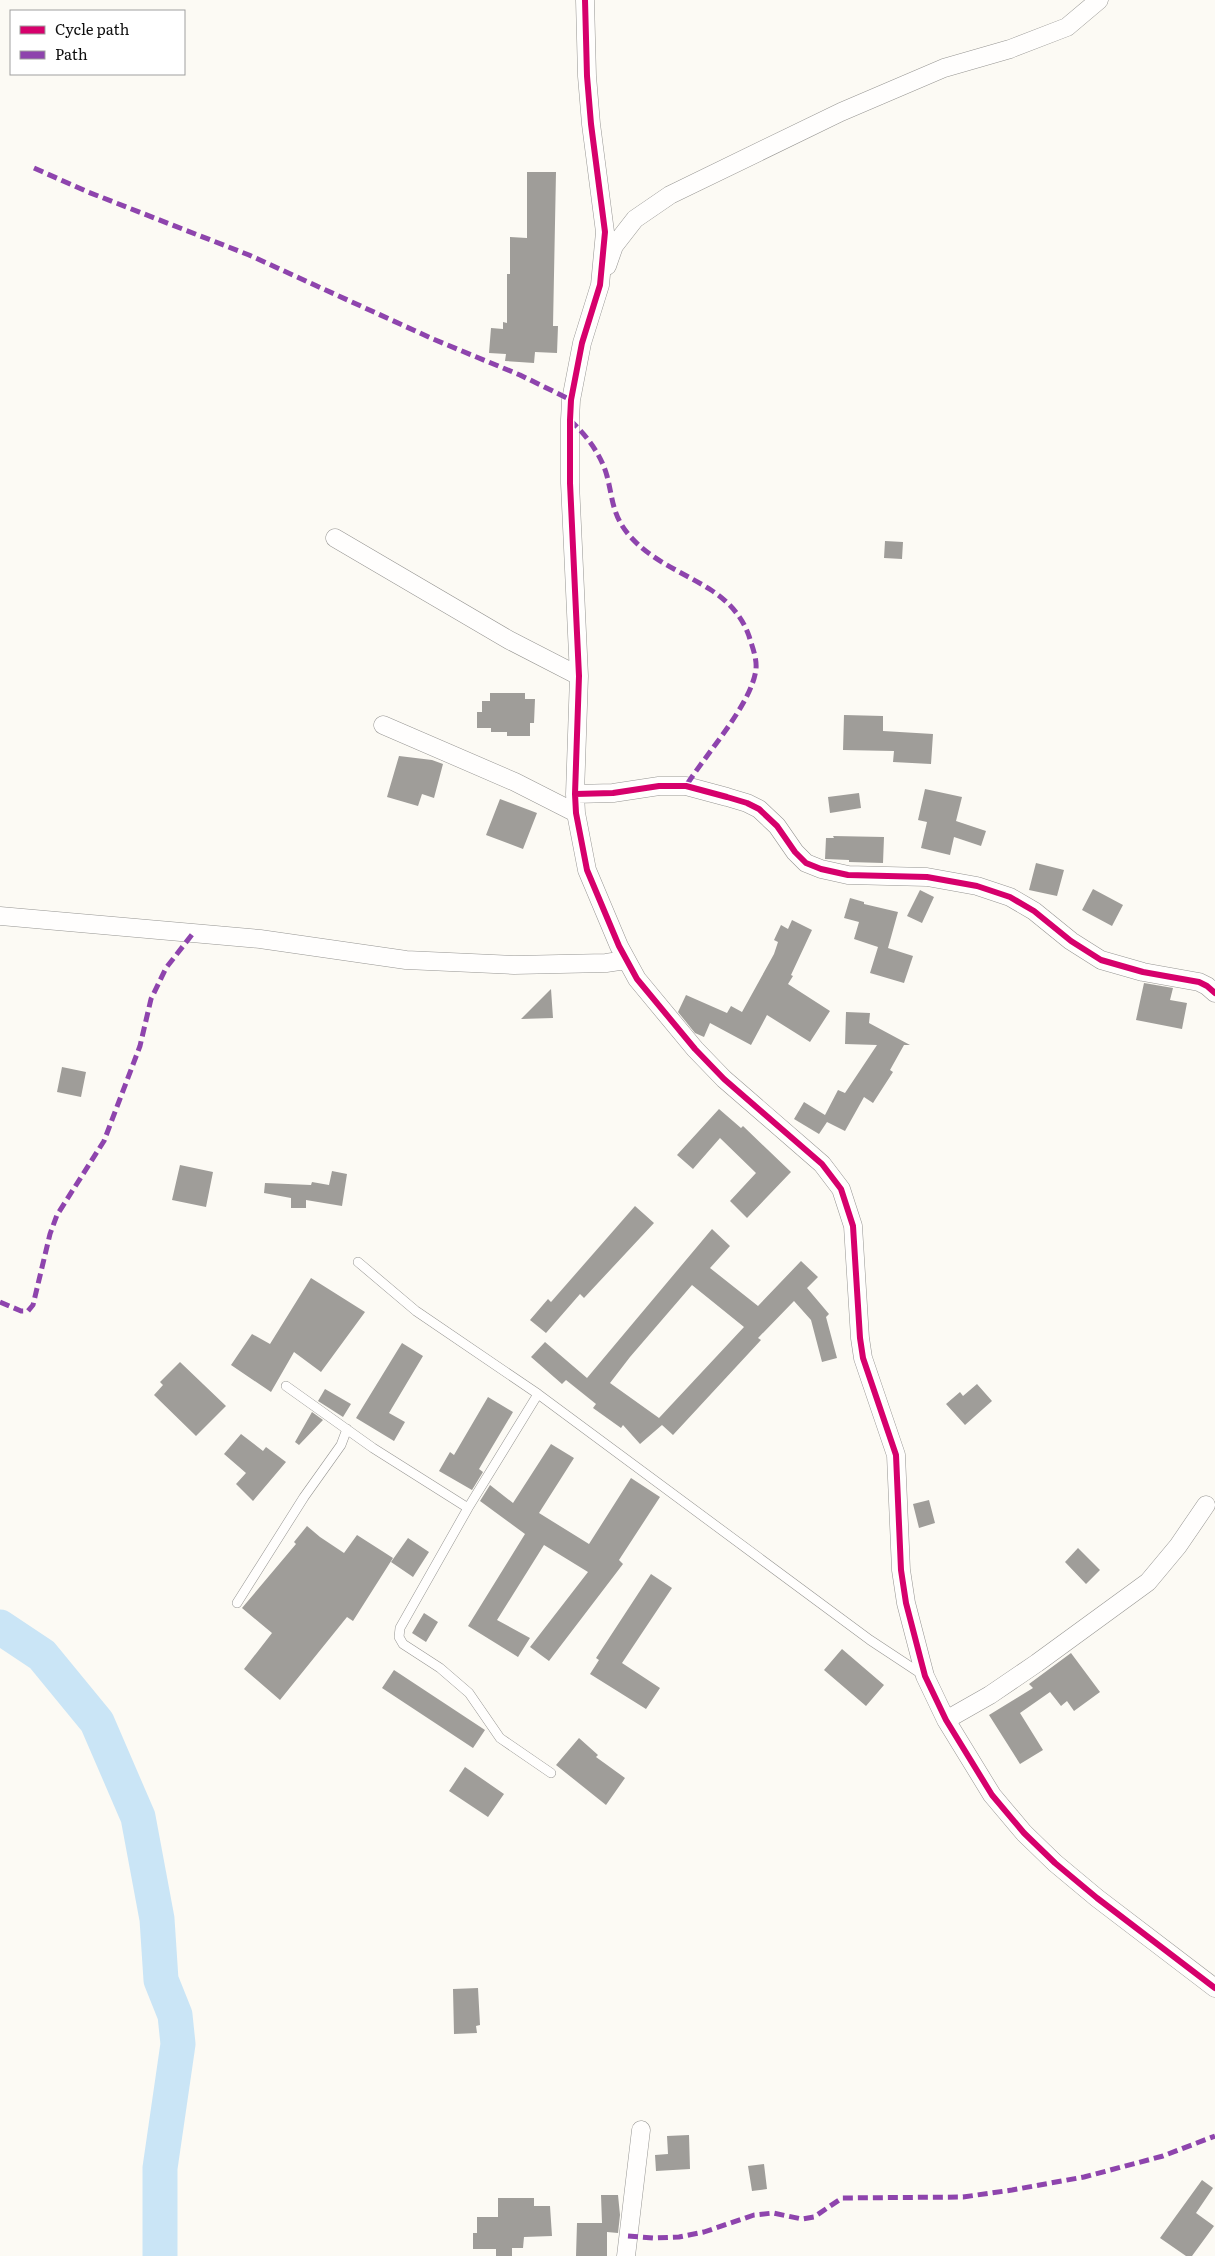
<svg xmlns="http://www.w3.org/2000/svg" width="1215" height="2256" viewBox="0 0 1215 2256" font-family="Literata,serif">
	<style>
		.lines { fill: none; stroke-linecap: round; stroke-linejoin: round }
		.river { stroke: #cae5f6; stroke-width: 35 }
		.building { fill: #9f9d99; fill-rule: evenodd }
		.service-casing { stroke: #969592; stroke-width: 10 }
		.minor-casing { stroke: #969592; stroke-width: 19 }
		.service { stroke: #fffefd; stroke-width: 9 }
		.minor { stroke: #fffefd; stroke-width: 18 }
		.quiet { stroke: #8e44ad; stroke-width: 5; stroke-dasharray: 10 5; stroke-linecap: butt }
		.cycleway-casing { stroke: #fff; stroke-width: 9 }
		.cycleway { stroke: #d6006c; stroke-width: 6 }
	</style>
	<rect width="100%" height="100%" fill="#fcfaf4"/>
	<g class="lines">
		<!-- river -->
		<path class="river" d="M0,1627L42,1655L97,1722L138,1817L157,1919L161,1980L175,2015L178,2044L160,2168V2256"/>
	</g>
	<!-- building -->
	<path class="building" d="M527,172H556L553,326H558L557,353L535,352L534,363L505,361L506,354L489,353L491,328L503,329V322L507,323V274H510V237L527,238Z
		M885,541L903,542L902,559L884,558Z
		M490,693H525V699H535L534,723H530V736H507V732H491V728H477V712H482V701H490Z
		M844,715L883,716V731L933,734L931,764L893,762L894,751L843,750Z
		M399,756L432,760L443,764L434,798L422,794L418,806L387,797Z
		M925,789L962,797L956,821L986,831L981,846L954,837L950,855L921,848L927,822L918,820Z
		M859,793L861,808L830,813L828,797Z
		M500,799L537,813L523,849L486,835Z
		M833,836L884,837L883,863L849,862V860L825,859L826,838H834Z
		M1036,863L1064,870L1057,896L1029,890Z
		M1093,889L1123,905L1112,926L1082,910Z
		M920,890L934,897L922,923L907,916Z
		M850,898L864,902V904L898,912L888,948L913,956L904,983L870,973L878,947L854,939L859,922L844,918Z
		M792,920L812,930L791,975L793,976L788,984L830,1011L810,1042L767,1015L751,1045L710,1023L704,1037L695,1033L678,1012L686,995L727,1013L731,1006L742,1012L774,954L778,942L774,940L781,925L788,929Z
		M1144,983L1173,988L1170,1000L1187,1003L1182,1029L1136,1020Z
		M551,989L553,1018L521,1019Z
		M846,1012L870,1013L869,1023L910,1045H904L890,1070L893,1072L873,1103L864,1097L845,1131L827,1122L819,1134L794,1119L804,1102L825,1115L838,1090L845,1093L877,1045L845,1044Z
		M62,1067L86,1072L81,1097L57,1092Z
		M719,1109L741,1128L743,1126L791,1172L747,1218L730,1201L756,1173L720,1138L693,1169L677,1155Z
		M180,1165L213,1172L206,1207L172,1200Z
		M332,1171L347,1174L342,1206L306,1200V1208H291V1198L264,1193L265,1183L311,1185L312,1182L329,1185Z
		M635,1206L654,1223L584,1298L580,1294L546,1333L530,1320L548,1299L551,1302Z
		M712,1229L730,1246L710,1268L758,1306L801,1261L818,1277L807,1288L829,1314L826,1317L837,1358L822,1362L811,1320L794,1301L758,1338L761,1340L673,1435L662,1425L640,1444L623,1425L621,1428L593,1408L596,1404L566,1380L562,1384L531,1357L545,1342L587,1378ZM692,1285L744,1327L659,1418L610,1383L630,1357Z
		M311,1278L365,1312L321,1372L294,1352L271,1392L231,1365L252,1334L270,1344Z
		M402,1343L423,1356L389,1413L405,1422L394,1441L356,1418Z
		M180,1362L226,1406L196,1436L154,1395L163,1385L160,1382Z
		M977,1384L992,1401L965,1425L946,1404L960,1392L963,1396Z
		M325,1389L351,1404L343,1417L318,1401Z
		M488,1397L513,1412L479,1469L483,1472L472,1490L439,1471L450,1452L454,1455Z
		M312,1412L323,1420L299,1445L295,1442Z
		M241,1434L263,1451L266,1447L286,1462L253,1501L236,1484L246,1473L224,1454Z
		M551,1444L574,1458L539,1513L589,1544L631,1478L660,1497L619,1560L623,1564L549,1661L530,1647L588,1572L544,1545L497,1620L530,1638L518,1657L468,1626L525,1534L480,1501L490,1485L513,1503Z
		M929,1500L935,1523L919,1528L913,1504Z
		M307,1526L320,1537L344,1553L357,1535L393,1558L353,1621L347,1617L280,1700L244,1669L272,1633L242,1608L296,1544L294,1542Z
		M408,1538L429,1552L413,1577L391,1562Z
		M1078,1548L1100,1570L1086,1584L1065,1562Z
		M651,1574L672,1588L622,1663L660,1688L646,1709L590,1674L599,1660L596,1658Z
		M424,1613L438,1622L426,1642L412,1633Z
		M842,1649L884,1685L866,1706L824,1670Z
		M1071,1653L1100,1692L1074,1711L1067,1701L1061,1706L1050,1692L1020,1713L1043,1750L1020,1764L989,1715L1033,1688L1029,1684Z
		M394,1670L485,1730L473,1748L382,1688Z
		M579,1738L598,1755L596,1757L625,1778L606,1805L556,1765Z
		M465,1767L504,1794L488,1817L449,1791Z
		M478,1988L480,2025L476,2026L477,2033L454,2034L453,1989Z
		M689,2135L690,2169L656,2171L655,2155L668,2154L667,2136Z
		M764,2164L767,2189L752,2191L748,2166Z
		M1202,2180L1213,2188L1196,2213L1214,2226L1192,2256H1186L1160,2238Z
		M601,2195H618L620,2215L618,2233L607,2232V2256H576L577,2223H602Z
		M498,2198H534V2206H550L552,2236L524,2237L523,2248H512V2256H496V2249H473V2233H477V2217H498Z"/>
	<g class="lines">
		<!-- service casing -->
		<g class="service-casing">
			<path id="service" d="M358,1262L416,1311L538,1394L870,1640L923,1675
				M286,1386L373,1448L468,1508
				M538,1394L468,1508L400,1628L399,1637L403,1644L440,1668L469,1693L500,1738L551,1773
				M237,1603L304,1497L341,1445L347,1429"/>
		</g>
		<!-- minor casing -->
		<g class="minor-casing">
			<path id="minor" d="M585,0L587,76L591,124L605,232L600,285L582,343L571,400L570,420V483L579,676L575,794L576,813L587,870L619,946L637,979L695,1049L724,1079L822,1164L841,1189L853,1226L860,1338L863,1358L896,1455L901,1570L906,1603L925,1676L946,1720L992,1795L1024,1833L1055,1863L1097,1898L1215,1988
				M607,266L614,246L635,219L670,195L841,112L944,68L1010,49L1067,27L1099,0
				M335,538L509,640L579,676
				M383,725L515,782L576,813
				M575,794L613,793L659,786H686L727,797L747,803L759,809L777,826L795,852L806,863L821,869L848,875L927,877L977,886L1010,897L1034,911L1071,941L1101,960L1143,972L1199,982L1207,986L1215,993
				M0,916L260,939L406,960L514,965L606,963L626,960
				M946,1720L990,1695L1037,1663L1148,1582L1178,1546L1206,1505
				M626,2256L641,2130"/>
		</g>
		<!-- service -->
		<use href="#service" class="service"/>
		<!-- minor -->
		<use href="#minor" class="minor"/>
		<!-- quiet -->
		<path class="quiet" d="M34,168L88,192L249,255L433,339L520,375L571,400
			M570,420C586,435 601,454 607,476C613,499 612,515 629,535C651,561 683,572 711,590C728,601 742,616 749,636C752,646 757,658 756,669C752,704 705,755 686,786
			M0,1302L21,1311H28L33,1305L50,1234L57,1215L104,1141L140,1046L151,999L166,968L194,932
			M628,2236L653,2238L679,2237L704,2232L754,2215L773,2213L802,2219L814,2217L842,2198L963,2197L1012,2190L1084,2177L1163,2156L1215,2136"/>
		<!-- cycleway casing -->
		<g class="cycleway-casing">
			<path id="cycleway" d="M585,0L587,76L591,124L605,232L600,285L582,343L571,400L570,420V483L579,676L575,794L576,813L587,870L619,946L637,979L695,1049L724,1079L822,1164L841,1189L853,1226L860,1338L863,1358L896,1455L901,1570L906,1603L925,1676L946,1720L992,1795L1024,1833L1055,1863L1097,1898L1215,1988
				M575,794L613,793L659,786H686L727,797L747,803L759,809L777,826L795,852L806,863L821,869L848,875L927,877L977,886L1010,897L1034,911L1071,941L1101,960L1143,972L1199,982L1207,986L1215,993"/>
		</g>
		<!-- cycleway -->
		<use href="#cycleway" class="cycleway"/>
	</g>
	<!-- legend -->
	<rect x="10" y="10" width="175" height="65" fill="#ffffff" stroke="#9f9f9f"/>
	<rect x="20" y="26" width="25" height="8" fill="#d6006c" stroke="#9f9f9f"/>
	<text x="55" y="35" font-size="15" fill="#0f0f0f">Cycle path</text>
	<rect x="20" y="51" width="25" height="8" fill="#8e44ad" stroke="#9f9f9f"/>
	<text x="55" y="60" font-size="15" fill="#0f0f0f">Path</text>
</svg>
